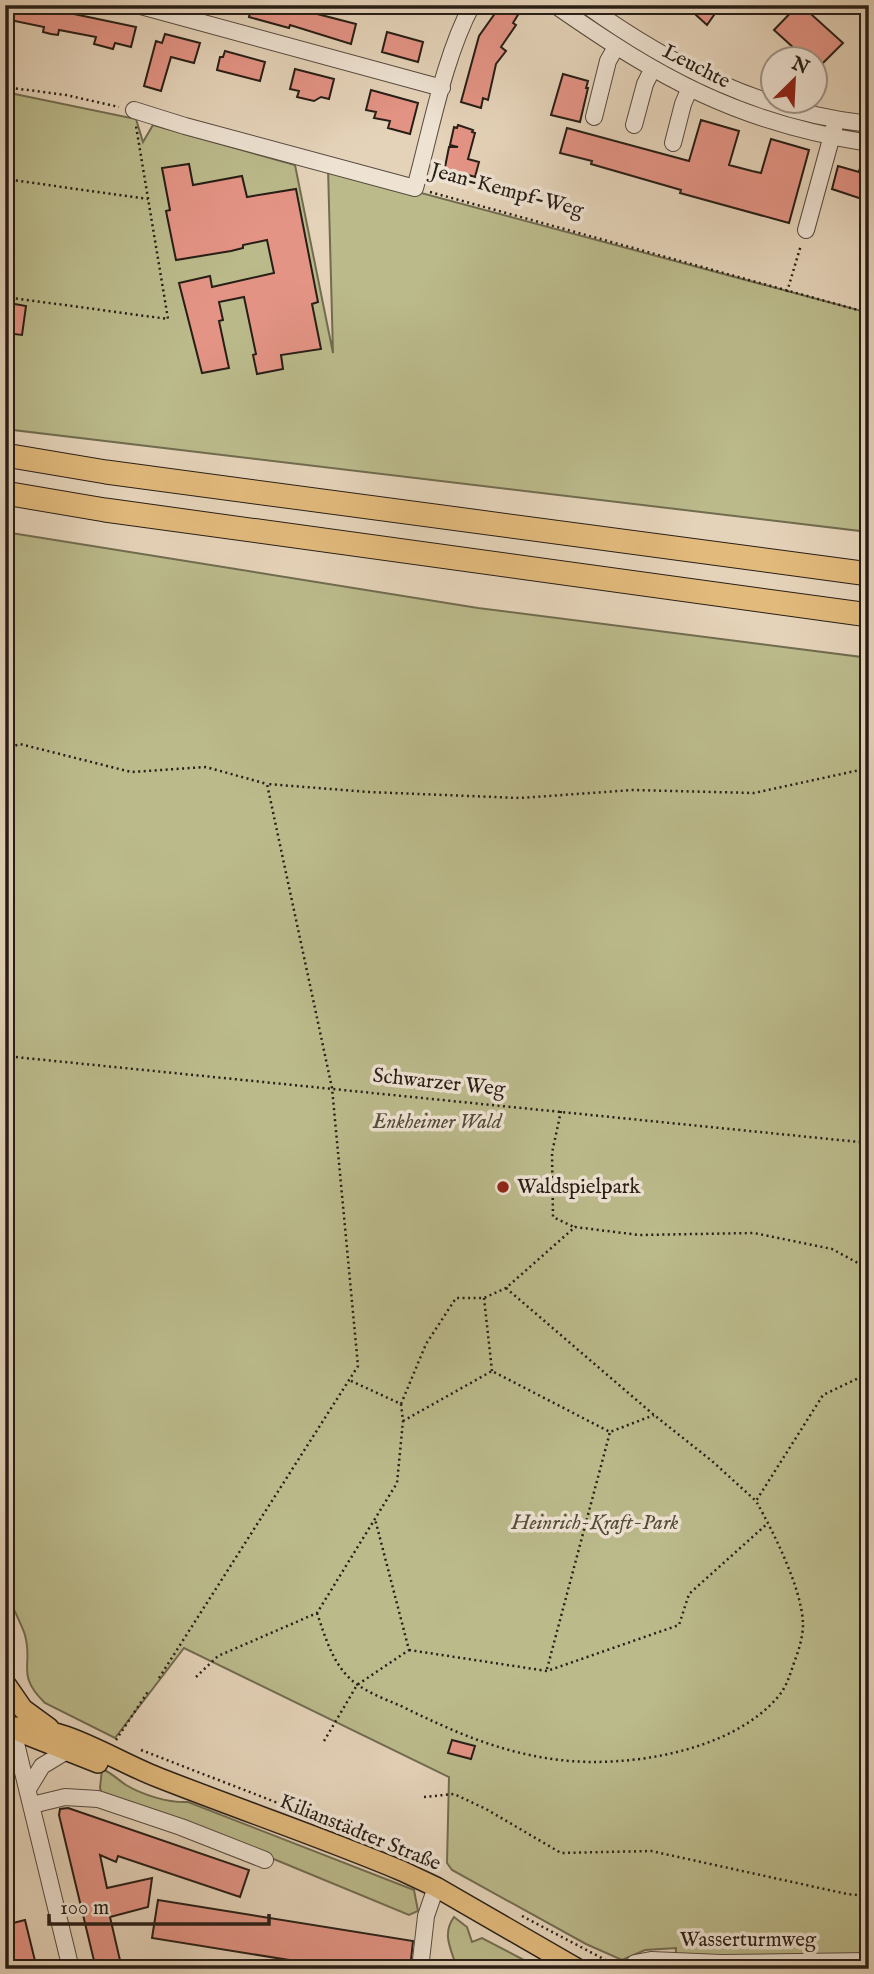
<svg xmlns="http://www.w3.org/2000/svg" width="874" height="1974" viewBox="0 0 874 1974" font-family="'IM FELL English',serif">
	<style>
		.green { fill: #bbba8b; stroke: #716c50; stroke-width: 2 }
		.building { fill: #e49485; stroke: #271e16; stroke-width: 2 }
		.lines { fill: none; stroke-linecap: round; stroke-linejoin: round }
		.minor-casing { stroke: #564b3f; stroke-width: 18 }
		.major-casing { stroke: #271e16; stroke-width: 22 }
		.highway-casing { stroke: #271e16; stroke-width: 25 }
		.path { stroke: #271e16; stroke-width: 2.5; stroke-dasharray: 2 3.5; stroke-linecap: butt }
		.minor { stroke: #eee2d2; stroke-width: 16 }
		.major { stroke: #e2ba7c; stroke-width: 19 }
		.highway { stroke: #e2ba7c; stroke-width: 23 }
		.poi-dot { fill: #8f2418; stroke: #eee2d2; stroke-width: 2.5 }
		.labels { text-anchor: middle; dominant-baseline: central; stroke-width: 7; stroke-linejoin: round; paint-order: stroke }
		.street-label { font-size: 21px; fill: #271e16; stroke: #eee2d2 }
		.park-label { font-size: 21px; font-style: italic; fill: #534d39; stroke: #eee2d2 }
		.poi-label { font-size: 21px; fill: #271e16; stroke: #eee2d2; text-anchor: start }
	</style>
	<rect width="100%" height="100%" fill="#e5d3b9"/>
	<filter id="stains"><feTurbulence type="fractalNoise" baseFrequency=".00286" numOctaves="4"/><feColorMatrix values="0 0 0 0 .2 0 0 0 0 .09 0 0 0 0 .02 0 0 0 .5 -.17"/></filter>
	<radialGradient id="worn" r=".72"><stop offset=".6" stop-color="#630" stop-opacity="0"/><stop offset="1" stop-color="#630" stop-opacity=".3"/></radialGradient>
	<!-- green -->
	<path class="green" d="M5,92L136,119L143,142L153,125L295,165L333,353L328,168L869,313V532L5,429Z
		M5,532L478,608L869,658V1969H659L675,1967L676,1948L645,1950L622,1960L586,1944L452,1870L447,1863L449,1777L184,1648L115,1738L45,1703C14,1673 35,1664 24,1632C18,1617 10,1603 5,1587Z
		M102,1769C112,1773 117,1779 126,1785C143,1795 168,1803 188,1802L414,1890L418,1911L409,1915L276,1860L102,1794L100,1788Z
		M454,1917L467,1927L472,1942L482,1938L541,1969H457C452,1950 441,1935 454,1917Z"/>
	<!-- building -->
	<path class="building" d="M31,5L136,27L131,47L115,43L113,49L94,44L96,37L59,30L58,35L51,34L43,32L44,27L5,19V9L30,10Z
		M252,5H295L294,8L356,24L351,44L290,25L289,28L249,17Z
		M501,5H524L513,23L516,25L501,47L506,51L496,64L488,100L483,98L481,108L461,102L479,36Z
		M685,5H721L707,25Z
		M798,5H801L843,43L818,68L815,64V60H807L774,30Z
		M387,32L423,42L418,62L382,52Z
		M165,34L200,43L194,63L171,57L161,91L144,86L156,41L162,43Z
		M225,51L265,62L260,81L217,70L220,57H223Z
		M295,69L334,79L329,99L321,97L314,101L297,97L299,91L290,89Z
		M563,74L588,81L586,88H588L580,122L551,115Z
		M371,90L418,103L410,134L388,128L390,121L374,118L376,112L366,110Z
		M701,120L739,131L729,165L752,171L761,173L771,139L809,150L789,223L680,193L681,190L591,164L592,161L560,153L567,128L689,161Z
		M458,125L473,130L472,132L475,133L468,159L479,162L475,177L465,174L462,182L443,177L449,147H458L450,145L454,127L457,128Z
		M864,153H869V197H866L865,200L832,189L838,166L859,172Z
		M189,164L193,185L242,176L247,197L296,189L318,302L312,304L321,349L281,355L283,369L257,374L253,355L256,354L244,297L219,302L223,320L219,321L229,368L202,373L179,283L210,276L212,287L274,273L267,240L243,245V248L231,251L176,260L166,211L170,210L162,168Z
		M9,303L26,306L22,335L5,333Z
		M452,1740L475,1746L471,1759L448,1753Z
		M68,1808L249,1870L240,1897L118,1856L116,1862L100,1855L107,1888L152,1878L148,1907L110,1917L122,1969H96L59,1815L60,1809Z
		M158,1900L413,1941L410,1969H345L152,1938Z
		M25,1920L37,1969H10L5,1951V1925Z"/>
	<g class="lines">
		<!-- minor casing -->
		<g class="minor-casing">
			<path id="minor" d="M137,5L442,88
				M555,5C661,79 739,123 869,143
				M586,5C671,66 764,113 869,124
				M134,110L185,126L415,188C431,130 444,57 472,5
				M594,117L608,61L616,47
				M634,125L645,84L652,70
				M673,143L683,104L689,90
				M806,230L834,128
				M5,1727H12L71,1969
				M28,1789L42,1766L65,1752
				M32,1805L65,1797L98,1799L181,1827L265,1860
				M420,1969L426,1916L436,1887
				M629,1969L635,1963L651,1960L721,1963L869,1961"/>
		</g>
		<!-- major casing -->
		<g class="major-casing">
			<path id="major" d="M5,1683L23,1709L49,1728
				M12,1727C64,1725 111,1759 157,1777C238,1809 321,1837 402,1871L436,1887L578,1969
				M22,1733L98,1763"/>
		</g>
		<!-- highway casing -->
		<g class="highway-casing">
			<path id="highway" d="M5,455L106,472L869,574
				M5,493L105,510L869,615"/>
		</g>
		<!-- path -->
		<path class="path" d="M758,5L768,12
			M863,29L869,25
			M864,41L869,43
			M5,87L66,95L119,107
			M5,179L148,199
			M430,192L869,313
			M787,292L801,245
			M5,297L168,319L136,126
			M5,749L20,744L131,772L206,767L267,784
			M5,1056L869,1143
			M561,1111L552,1153L553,1217L574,1227
			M506,1288L654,1415L712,1461L756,1501L823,1395L869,1373
			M484,1298L492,1371
			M401,1404L426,1344L456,1298H484L506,1288L575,1227L639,1235L754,1233L832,1249L869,1269
			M403,1421L492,1371L610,1432L654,1415
			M317,1613C326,1639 334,1669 358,1685C371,1694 387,1700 401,1706C454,1732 501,1753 560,1760C627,1768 730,1752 777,1698C787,1687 790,1674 795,1660C799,1650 803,1636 803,1624C802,1589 774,1533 756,1501
			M409,1650L547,1671L679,1625L689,1594L768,1523
			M547,1669L610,1432
			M196,1677L218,1656L317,1613L397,1483L403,1421L401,1404L349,1380
			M159,1678L358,1366L332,1088L267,784L369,792L520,798L633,790L754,793L869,768
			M116,1740L149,1690
			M324,1741L357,1685L409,1650L375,1519
			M141,1750L402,1851
			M424,1797L454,1794L486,1809L561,1853L651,1851L847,1894L869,1896
			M522,1916L615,1965"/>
		<!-- minor -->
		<use href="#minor" class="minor"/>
		<!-- major -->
		<use href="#major" class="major"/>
		<!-- highway -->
		<use href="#highway" class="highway"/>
	</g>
	<!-- markers -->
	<circle class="poi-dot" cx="503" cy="1187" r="7"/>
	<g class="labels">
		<!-- street labels -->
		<g class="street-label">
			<text transform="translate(696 67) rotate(27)">Leuchte</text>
			<text transform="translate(507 191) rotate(15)">Jean-Kempf-Weg</text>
			<text transform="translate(439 1083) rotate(6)">Schwarzer Weg</text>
			<text transform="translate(360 1833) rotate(22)">Kilianstädter Straße</text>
			<text x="748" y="1940">Wasserturmweg</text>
		</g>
		<!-- park labels -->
		<g class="park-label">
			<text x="437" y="1122">Enkheimer Wald</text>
			<text x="595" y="1523">Heinrich-Kraft-Park</text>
		</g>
		<!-- poi labels -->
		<g class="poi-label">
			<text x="517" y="1187">Waldspielpark</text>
		</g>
	</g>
	<!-- margin -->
	<rect width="874" height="1974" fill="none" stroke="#e5d3b9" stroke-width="28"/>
	<rect x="7" y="7" width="860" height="1960" fill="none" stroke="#271e16" stroke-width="3.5"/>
	<rect x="14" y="14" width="846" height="1946" fill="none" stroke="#271e16" stroke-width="2"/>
	<!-- north arrow -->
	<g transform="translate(794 80) rotate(24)"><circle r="33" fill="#eee2d2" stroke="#9e9487" stroke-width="2"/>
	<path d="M0-5L12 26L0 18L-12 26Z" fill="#8f2418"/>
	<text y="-10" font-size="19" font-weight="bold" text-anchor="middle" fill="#271e16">N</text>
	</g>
	<!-- scale -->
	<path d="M49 1914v10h220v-10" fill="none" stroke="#271e16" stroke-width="3.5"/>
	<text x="60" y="1914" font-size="21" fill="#271e16" stroke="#eee2d2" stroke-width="5" paint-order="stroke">100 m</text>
	<rect width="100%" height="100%" filter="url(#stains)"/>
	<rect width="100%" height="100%" fill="url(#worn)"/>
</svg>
